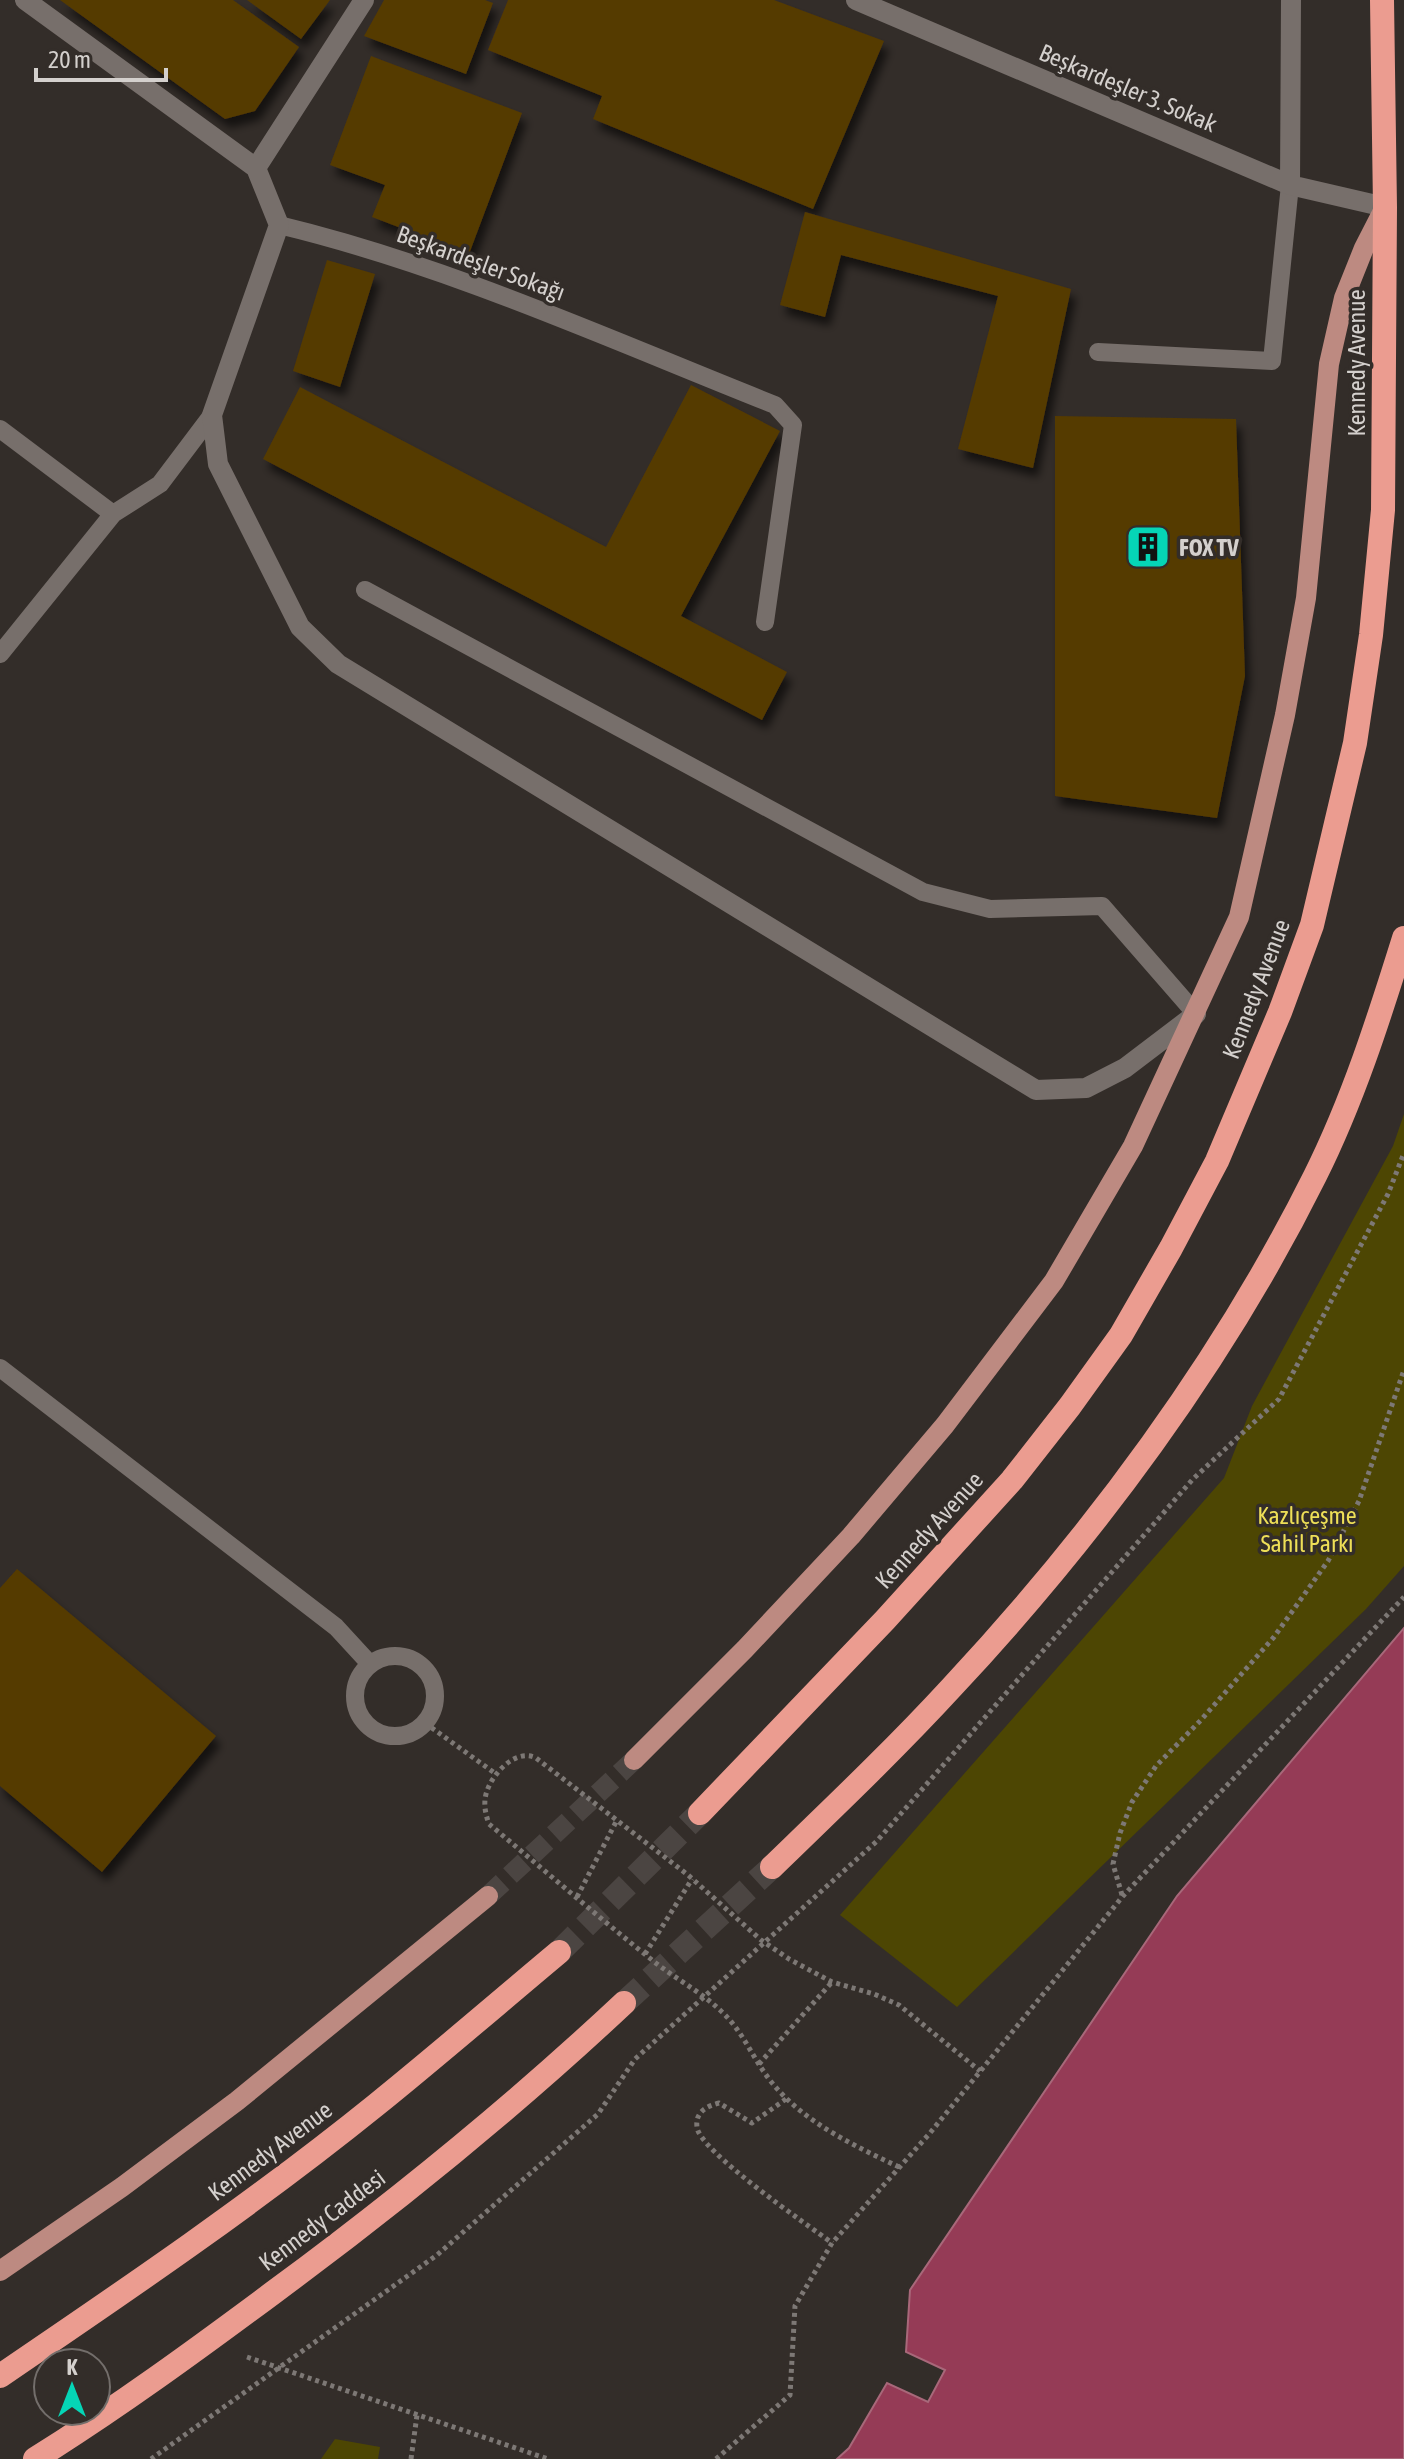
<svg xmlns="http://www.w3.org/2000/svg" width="1404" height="2459" viewBox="0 0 1404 2459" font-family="'Asap Condensed',sans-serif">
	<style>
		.green { fill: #4d4603 }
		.water { fill: #953b56; stroke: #a8687a; stroke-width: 2 }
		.building { fill: #553a04; filter: url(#shadow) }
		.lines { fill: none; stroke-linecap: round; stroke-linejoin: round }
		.primary-tunnel { stroke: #4b4542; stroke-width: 20; stroke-dasharray: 20 10; stroke-linecap: butt }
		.highway-tunnel { stroke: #4b4542; stroke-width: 24; stroke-dasharray: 24 12; stroke-linecap: butt }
		.path { stroke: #7d7875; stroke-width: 5; stroke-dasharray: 4 4; stroke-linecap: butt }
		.lane { stroke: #776f6b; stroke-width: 18 }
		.street { stroke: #776f6b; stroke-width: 20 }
		.primary { stroke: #bd8a81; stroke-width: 20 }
		.highway { stroke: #eb9c90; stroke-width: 24 }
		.labels { text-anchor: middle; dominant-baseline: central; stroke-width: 7; stroke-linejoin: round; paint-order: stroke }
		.street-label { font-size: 24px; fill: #d4d0cd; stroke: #332d29 }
		.poi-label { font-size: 24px; font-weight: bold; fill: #d4d0cd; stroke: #332d29; text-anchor: start }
		.park-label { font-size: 24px; fill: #eedf57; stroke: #332d29 }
	</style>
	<defs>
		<filter id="shadow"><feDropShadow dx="5" dy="9" stdDeviation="4" flood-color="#0009"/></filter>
	</defs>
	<rect width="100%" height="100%" fill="#332d29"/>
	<!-- green -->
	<path class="green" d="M1404,1114V1566L1366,1609L957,2007L840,1915L1224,1478L1252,1406L1393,1146Z
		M335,2439L380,2447L378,2459H321Z"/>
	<!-- water -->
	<path class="water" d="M1404,1628V2459H837L849,2448L887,2383L928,2402L945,2370L906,2352L910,2290L1177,1896Z"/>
	<!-- building -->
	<path class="building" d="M60,0H233L299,47L255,111L225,119Z
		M247,0H330L301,39Z
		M384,0H485L493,3L466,74L364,36Z
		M508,0H774L884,41L813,209L593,119L602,96L488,50Z
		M371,56L522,113L469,254L372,217L385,185L330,165Z
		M805,212L1071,289L1033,468L958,449L998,296L841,255L825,317L780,305Z
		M327,260L375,274L340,387L293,371Z
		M691,385L780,431L681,616L787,672L762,720L263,459L300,387L606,547Z
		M1055,416L1236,419L1245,676L1217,818L1055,796Z
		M17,1569L216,1736L102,1872L0,1786V1588Z"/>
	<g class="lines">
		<!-- primary-tunnel -->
		<path class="primary-tunnel" d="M488,1896L634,1760"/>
		<!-- highway-tunnel -->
		<path class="highway-tunnel" d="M559,1952L700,1813
			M624,2003L772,1867"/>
		<!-- path -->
		<path class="path" d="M425,1723L496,1774
			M1122,1895L1113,1864L1120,1833L1132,1802L1156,1766L1201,1720L1274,1637L1328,1561L1359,1501L1404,1370
			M577,1897L617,1820
			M645,1954L692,1879
			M759,2064L832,1982
			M786,2099L752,2123L719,2103C707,2106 695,2112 697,2127C699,2151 808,2225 832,2243
			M899,2167C855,2146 805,2123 773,2084C753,2060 744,2032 721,2011C700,1991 674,1978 652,1960C597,1916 543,1869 489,1824C485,1813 483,1802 487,1791C493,1773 516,1748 536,1758L688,1875L761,1940L789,1959L832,1982L874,1994L899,2005L980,2071
			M247,2357L548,2459
			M151,2459L437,2255L598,2114L635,2059L877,1841L1193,1479L1279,1399L1388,1194L1404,1153
			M411,2459L417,2415
			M716,2459L790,2395L795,2306L832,2243L930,2133L1123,1896L1404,1597"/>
		<!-- lane -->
		<path class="lane" d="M279,225C450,266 613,341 775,405L793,425L765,622
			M1098,352L1272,361L1290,185
			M0,429L113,514
			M365,590L923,892L990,909L1102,906L1196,1014
			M0,654L113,514L160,484L212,415
			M0,1368L336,1627L370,1664
			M355 1696a40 40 0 1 1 80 0a40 40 0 1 1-80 0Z"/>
		<!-- street -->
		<path class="street" d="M25,0L256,168L279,225L212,415L218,464L300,627L338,664L1036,1090L1086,1088L1125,1068L1196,1014
			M856,0L1290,185L1385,207
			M256,168L364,0
			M1290,185L1291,0"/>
		<!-- primary -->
		<path class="primary" d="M634,1760L745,1649L851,1536L945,1425L1054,1281L1133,1146L1239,917L1285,715L1306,598L1329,364L1344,298L1364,248L1385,207
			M0,2271L122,2187L237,2101L488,1896"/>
		<!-- highway -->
		<path class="highway" d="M700,1813L885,1620L1012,1480L1070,1406L1121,1335L1171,1248L1217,1161L1280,1012L1312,925L1355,743L1371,635L1383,510L1385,207L1382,0
			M772,1867C833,1808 895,1749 952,1687C1093,1536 1223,1361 1315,1176C1353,1100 1379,1018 1404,938
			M0,2376C128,2289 256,2202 376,2105C438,2055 498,2003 559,1952
			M35,2459C118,2407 196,2350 274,2292C396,2202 513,2107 624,2003"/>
	</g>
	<!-- icons -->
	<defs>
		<g id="building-square" transform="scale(2.3)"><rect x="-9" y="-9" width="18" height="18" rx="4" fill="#05d5b6" stroke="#332d29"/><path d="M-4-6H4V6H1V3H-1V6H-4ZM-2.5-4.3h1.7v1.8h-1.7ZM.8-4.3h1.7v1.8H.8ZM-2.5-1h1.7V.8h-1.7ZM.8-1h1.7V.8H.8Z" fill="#111"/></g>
	</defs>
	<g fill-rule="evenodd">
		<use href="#building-square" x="1148" y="547"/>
	</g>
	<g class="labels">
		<!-- street labels -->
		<g class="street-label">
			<text transform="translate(1128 88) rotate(23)">Beşkardeşler 3. Sokak</text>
			<text transform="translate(481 263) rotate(20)">Beşkardeşler Sokağı</text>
			<text transform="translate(1356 363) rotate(-90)">Kennedy Avenue</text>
			<text transform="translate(1256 989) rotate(-69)">Kennedy Avenue</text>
			<text transform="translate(929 1530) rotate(-48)">Kennedy Avenue</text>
			<text transform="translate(270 2151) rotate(-37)">Kennedy Avenue</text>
			<text transform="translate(322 2220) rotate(-37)">Kennedy Caddesi</text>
		</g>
		<!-- poi labels -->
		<g class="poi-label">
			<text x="1179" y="547">FOX TV</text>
		</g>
		<!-- park labels -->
		<g class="park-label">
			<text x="1307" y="1515">Kazlıçeşme<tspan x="1307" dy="28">Sahil Parkı</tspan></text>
		</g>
	</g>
	<!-- north arrow -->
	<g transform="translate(72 2387)"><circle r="38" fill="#332d29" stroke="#736e6b" stroke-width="2"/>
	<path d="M0-6L14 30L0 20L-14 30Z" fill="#05d5b6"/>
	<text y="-12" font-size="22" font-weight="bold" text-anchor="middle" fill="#d4d0cd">K</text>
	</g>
	<!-- scale -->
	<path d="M36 68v12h130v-12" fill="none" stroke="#d4d0cd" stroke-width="4"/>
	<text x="48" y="68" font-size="24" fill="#d4d0cd" stroke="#332d29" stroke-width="6" paint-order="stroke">20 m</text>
</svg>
